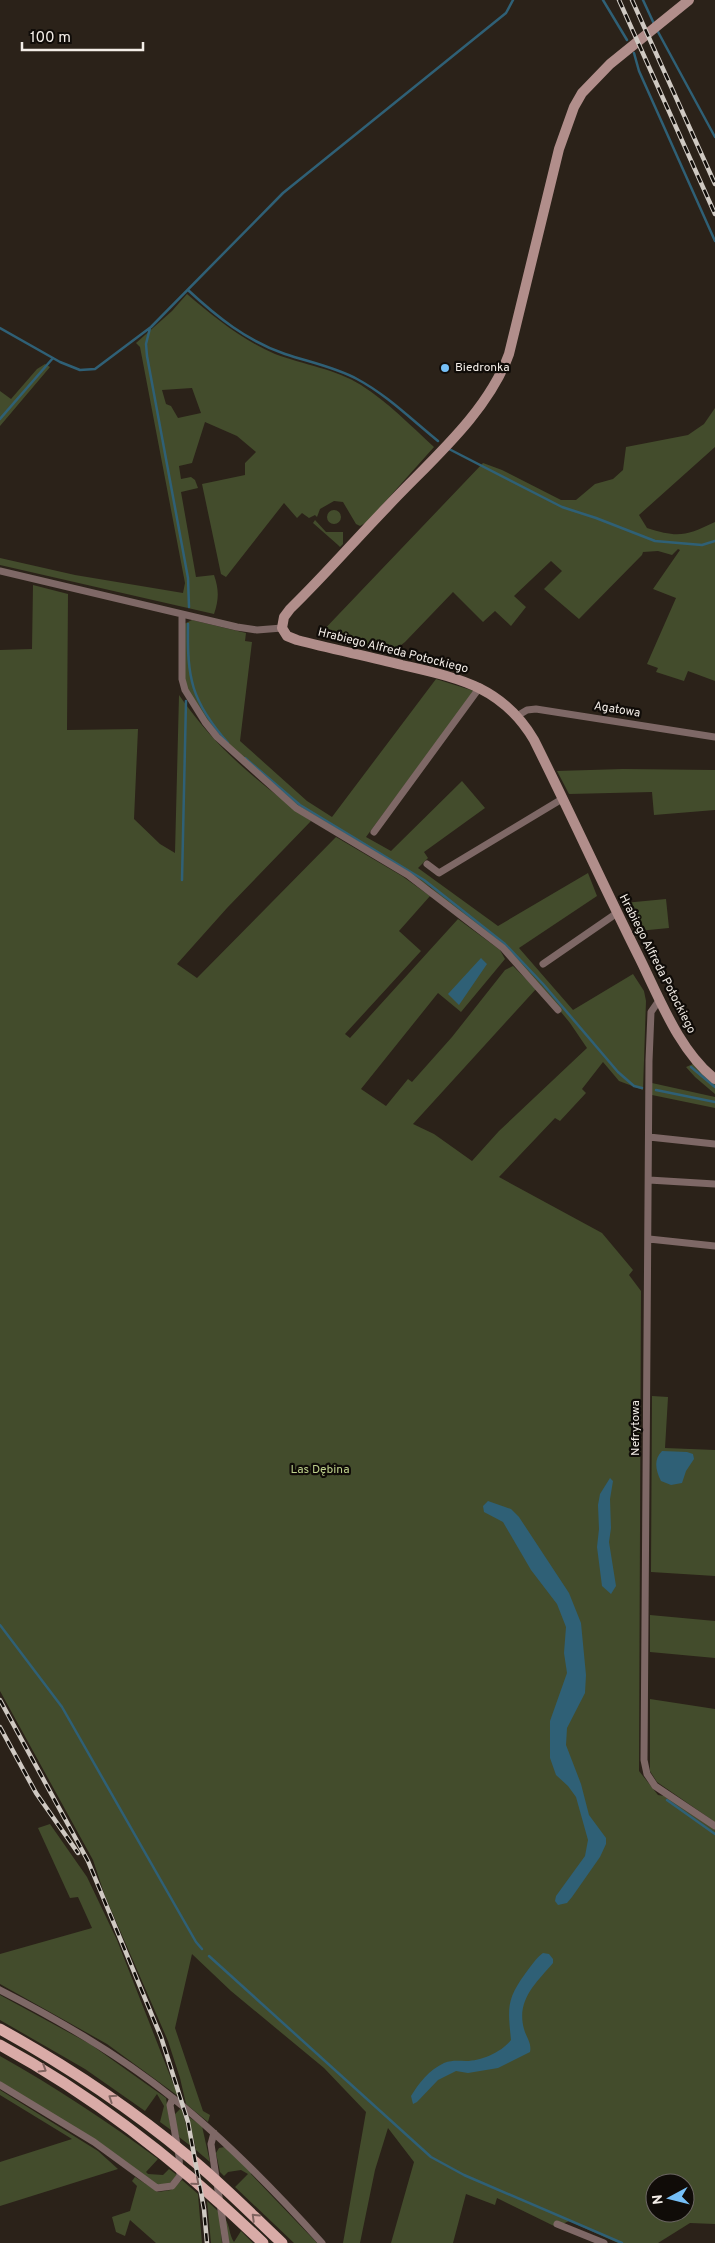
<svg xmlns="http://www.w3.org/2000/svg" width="715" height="2243" viewBox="0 0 715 2243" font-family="Overpass,sans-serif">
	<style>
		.green { fill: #434c2c; fill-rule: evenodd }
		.water { fill: #2f6076 }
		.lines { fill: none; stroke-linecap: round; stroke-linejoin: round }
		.stream { stroke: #2f6076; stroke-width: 2.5 }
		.street { stroke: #7e6866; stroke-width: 7 }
		.secondary { stroke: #b18e8b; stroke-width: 10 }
		.primary { stroke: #d9aba7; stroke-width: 11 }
		.rail-casing { stroke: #cfc9c2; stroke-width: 4.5 }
		.rail { stroke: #100c08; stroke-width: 2.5; stroke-dasharray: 8; stroke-linecap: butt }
		.oneway { stroke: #7f635f }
		.poi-dot { fill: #76c0f7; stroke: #100c08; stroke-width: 2 }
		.labels { text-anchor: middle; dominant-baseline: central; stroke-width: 4.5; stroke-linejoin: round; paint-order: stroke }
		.poi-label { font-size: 12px; fill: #f4eee8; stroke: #100c08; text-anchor: start }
		.street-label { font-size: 12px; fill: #f4eee8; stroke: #100c08 }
		.park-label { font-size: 12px; fill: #bdd08b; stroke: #100c08 }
	</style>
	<rect width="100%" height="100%" fill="#2b2219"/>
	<!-- green -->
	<path class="green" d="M187,294C214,317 242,340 275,354C304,365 336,369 361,385C388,402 411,426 434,447L367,522L360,526L356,524L343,502L334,501L320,509L317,517L315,515L309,518L302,513L297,518L284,503L226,577L221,574L202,484L245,475V463L256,452L237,436L205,422L192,463L179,466L181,479L191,477L195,480L198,488L181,492L196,577L214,575C219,590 219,599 214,614L0,565V558L75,575L183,593L185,583L140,347L136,343L172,311ZM192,388L201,413L178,418L171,406L166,404L162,390Z
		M45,364L50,367L0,426V391L11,399L37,369Z
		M715,408V447L639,515L647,528C678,538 686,536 715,522V681L688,671L684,681L656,672L658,668L647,664L676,598L653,589L680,550L678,549L672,555L658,551L643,552L642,555L579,619L544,589L562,571L551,561L514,596L526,607L511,626L495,611L483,622L453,592L405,642L391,653L318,636L483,463L502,470L561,500H576L595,484L613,479L623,470L626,447L688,435L704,424Z
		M327 517a7 7 0 1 1 14 0a7 7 0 1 1-14 0Z
		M315,520L326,532H343V544L340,547L338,545L313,523Z
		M33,585L68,594L67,730L138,729L134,819L160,844L175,853L179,695C218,751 257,781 311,821L227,908L177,964L197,978L336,837L402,876L430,896L399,931L421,951L345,1034L350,1038L458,919L500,950L505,959L461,1012L438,993L361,1089L386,1106L408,1079L412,1082L452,1037L505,970L513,966L536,989L413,1124L434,1134L472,1161L499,1131L587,1048L570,1023L529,973L430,887L291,801L228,744L201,713L190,696L185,681L184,624L192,620L246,633L245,641L252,642L240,741L307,801L332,817L436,679L474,691L366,837L391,851L462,781L485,808L424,852L428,858L418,868L498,926L588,873L597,896L519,948L573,1010L633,974L644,991L646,1001L643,1090L619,1081L603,1062L582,1089L586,1093L560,1121L555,1118L499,1177L602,1233L633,1270L629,1275L641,1291L639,1771L658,1795L664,1796L715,1830V2224L690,2223L658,2243H618L569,2221L556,2227L497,2198L495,2205L466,2194L453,2243H391L414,2162L388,2128L375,2170L360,2243H343L366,2112L324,2068L231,1991L192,1954L175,2028L203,2111L210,2115L208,2122L186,2104L180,2078L168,2041L105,1896L93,1860L0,1691V650L32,649ZM655,2183H685V2213H655Z
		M623,769L715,770V810L654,815L652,792L569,794L557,771Z
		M666,899L669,928L638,931L624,903Z
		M693,1064L715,1084V1094L695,1077L686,1067Z
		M652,1083L715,1097V1108L652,1095Z
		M652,1396L668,1397L665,1448L715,1450V1576L651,1572Z
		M650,1615L715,1621V1658L650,1652Z
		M650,1699L715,1709V1822L657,1782L650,1771Z
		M50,1824L87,1877L117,1940L178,2096L107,2044L0,1984V1954L92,1928L78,1897L70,1898L38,1828Z
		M0,1995L90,2044L166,2098L171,2130L160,2122L164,2106L157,2094L145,2111L85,2069L0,2020Z
		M0,2056C55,2087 107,2121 158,2159L146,2172L148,2174L163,2175L169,2169L177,2175L168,2185L161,2186L153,2183L0,2083Z
		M0,2090L98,2151L118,2169L0,2206V2162L72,2139L0,2095Z
		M180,2109L182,2110L192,2147L179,2137L174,2115Z
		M189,2117L202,2126L210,2162L196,2150Z
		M225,2147L251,2171V2174L317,2243H294L235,2187L248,2174L241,2170L228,2172L224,2176L220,2172L216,2153L219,2148Z
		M135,2177L158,2192L171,2190L182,2180L198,2194L202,2243H156L130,2220L125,2236L116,2232L112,2217L130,2211L137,2186L132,2181Z
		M207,2201L219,2212L222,2243H211Z
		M225,2219C230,2225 229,2235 234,2242L241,2231L253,2243H229Z"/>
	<!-- water -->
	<path class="water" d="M481,958L487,964L459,1005L448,994Z
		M662,1451L687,1452L693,1454L694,1459L686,1471L682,1483L671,1485L661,1481C656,1471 653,1460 662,1451Z
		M610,1478L613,1481L610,1499L611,1528L609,1542L616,1586L611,1594L602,1586L597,1547L599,1529L598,1505L600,1494Z
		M488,1501L511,1509L519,1517L569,1593L581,1623L586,1675L585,1693L567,1728L566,1745L581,1784L589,1815L606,1838V1844L600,1857L572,1897L567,1903L558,1905L555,1901L556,1896L585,1856L588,1840L576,1797L568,1786L556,1775L550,1758V1721L567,1673L564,1653L566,1627L557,1604L531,1570L503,1522L484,1512L483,1506Z
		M543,1953L549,1954L553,1959V1963C536,1983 516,2000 524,2029C526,2037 532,2043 530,2052L498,2068L468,2073L456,2071L438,2080L417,2102L413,2104L411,2096C419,2083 429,2070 444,2063C452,2060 458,2061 466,2061C481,2061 502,2052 511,2040C508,2009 506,2000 525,1974C531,1966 536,1958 543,1953Z"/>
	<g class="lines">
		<!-- stream -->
		<path class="stream" d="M603,0L627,40
			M643,0L655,26
			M657,30L715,137
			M634,53L639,71L715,241
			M188,290C217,317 247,341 285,354C309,362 335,367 357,379C387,395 412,420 438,441
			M0,328L60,362L80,370L95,369L151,327L283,193L506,13L513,0
			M150,328L146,344L147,356L188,578L189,607
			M0,419L53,358
			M449,449L562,507L596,518L655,541L702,545L715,541
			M188,624C187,678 191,701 228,743
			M245,758L300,805L424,880L505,944L543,984L618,1072L634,1086L642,1088
			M182,880L186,701
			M691,1067L715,1087
			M656,1090L715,1102
			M0,1625L62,1707L196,1942L202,1949
			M667,1800L715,1834
			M209,1956L431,2157L464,2175L622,2243"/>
		<!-- street -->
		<path class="street" d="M0,571L237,627L257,630L282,628
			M182,614V679L185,690L205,722L217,737L296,808L408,875L503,948L558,1010
			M517,716L527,710L536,709L715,737
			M374,832L480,687
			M427,864L439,873L562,799
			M543,964L617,913
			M660,999L651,1012L649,1061L644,1760L647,1774L655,1786L715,1826
			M649,1137L715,1144
			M649,1180L715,1184
			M649,1239L715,1246
			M0,1990C61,2021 121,2056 174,2099C228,2142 276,2192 322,2243
			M0,2085L94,2142L157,2188L172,2186L180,2176L179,2156L170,2105L173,2098
			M214,2133L211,2144L226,2243
			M557,2224L604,2243"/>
		<!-- secondary -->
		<path class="secondary" d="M689,0L610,64L582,93L574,107L559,149L509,354C487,414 430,461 387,507C355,540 324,576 290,609L284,617L282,628L287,636L297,640C331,649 367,656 402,665C458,678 502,686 534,740C570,812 603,885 639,957C659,997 679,1051 715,1079"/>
		<!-- primary -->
		<path class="primary" d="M0,2029C67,2066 130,2108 189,2157C222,2184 251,2214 282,2243
			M0,2045C98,2098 183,2166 263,2243"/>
		<!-- rail casing -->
		<g class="rail-casing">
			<path id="rail" d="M619,0L715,214
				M632,0L715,184
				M0,1700L88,1861L161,2037L188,2122L204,2209L207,2243
				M0,1727L36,1793L78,1853"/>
		</g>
		<!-- rail -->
		<use href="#rail" class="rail"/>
	</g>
	<!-- one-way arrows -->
	<defs><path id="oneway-chevron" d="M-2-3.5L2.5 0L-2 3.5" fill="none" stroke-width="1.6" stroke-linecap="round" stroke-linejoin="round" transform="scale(1.25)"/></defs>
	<g class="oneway">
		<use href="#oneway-chevron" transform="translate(43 2069) rotate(32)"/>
		<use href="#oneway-chevron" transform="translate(112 2098) rotate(-146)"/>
		<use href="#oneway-chevron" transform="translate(196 2182) rotate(41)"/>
		<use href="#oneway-chevron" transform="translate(255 2217) rotate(-136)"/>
	</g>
	<!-- markers -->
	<circle class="poi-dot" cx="445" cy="368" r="5"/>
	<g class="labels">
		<!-- poi labels -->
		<g class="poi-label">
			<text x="455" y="368">Biedronka</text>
		</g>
		<!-- street labels -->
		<g class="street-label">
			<text transform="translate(393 651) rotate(14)">Hrabiego Alfreda Potockiego</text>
			<text transform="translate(617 710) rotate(9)">Agatowa</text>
			<text transform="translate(657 964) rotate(63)">Hrabiego Alfreda Potockiego</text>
			<text transform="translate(636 1428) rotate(-90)">Nefrytowa</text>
		</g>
		<!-- park labels -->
		<g class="park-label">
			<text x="320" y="1470">Las Dębina</text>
		</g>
	</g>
	<!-- north arrow -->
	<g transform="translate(670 2198) rotate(263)"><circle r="24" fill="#100c08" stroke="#6b6662"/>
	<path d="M0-4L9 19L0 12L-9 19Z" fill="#76c0f7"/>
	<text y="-8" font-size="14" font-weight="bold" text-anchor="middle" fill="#f4eee8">N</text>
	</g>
	<!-- scale -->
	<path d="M22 42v8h121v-8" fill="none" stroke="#f4eee8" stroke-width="2.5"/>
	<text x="30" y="42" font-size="15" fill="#f4eee8" stroke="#100c08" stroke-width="4" paint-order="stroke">100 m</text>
</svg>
